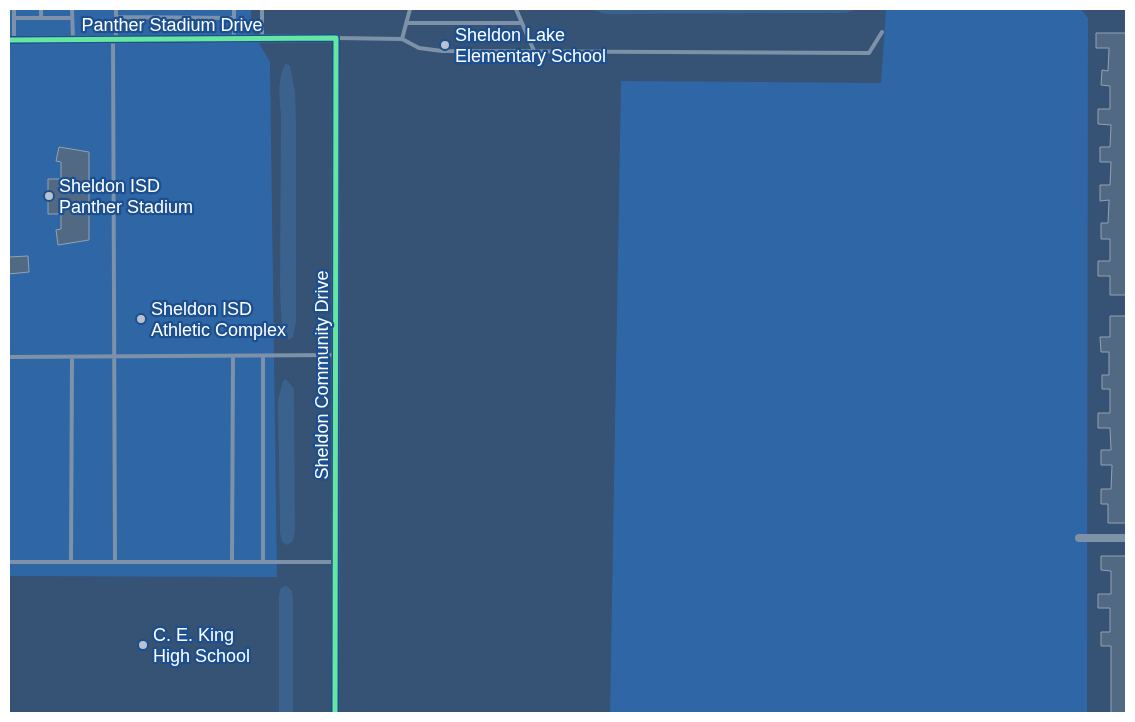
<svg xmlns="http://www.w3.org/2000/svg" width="1135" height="722" viewBox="0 0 1135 722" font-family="Arial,sans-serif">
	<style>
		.green { fill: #2f66a5 }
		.water { fill: #3b618d }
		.building { fill: #526984; stroke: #92a2b6 }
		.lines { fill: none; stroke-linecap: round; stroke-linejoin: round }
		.lane { stroke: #7d92a8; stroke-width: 4 }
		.street { stroke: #7d92a8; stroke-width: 8 }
		.cycleway-casing { stroke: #1b4f8f; stroke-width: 8 }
		.cycleway { stroke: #66e7a1; stroke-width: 5 }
		.poi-dot { fill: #b9c2ce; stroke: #1b4f8f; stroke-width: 2 }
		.labels { text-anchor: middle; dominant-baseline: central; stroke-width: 4.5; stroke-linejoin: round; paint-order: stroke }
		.street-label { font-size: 18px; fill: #fff; stroke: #1b4f8f }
		.poi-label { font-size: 18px; fill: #fff; stroke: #1b4f8f; text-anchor: start }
	</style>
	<rect width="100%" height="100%" fill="#365274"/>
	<!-- green -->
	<path class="green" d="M9,9H251V29L270,62L277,577L9,576Z
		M886,9H1081L1088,18L1087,713H610L621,81L881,83Z"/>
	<!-- water -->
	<path class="water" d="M590,9H857L846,13L605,14Z
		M286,63L290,66L295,91L296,123V322L293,337L289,340L282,332L280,290L281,114C279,98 277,77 286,63Z
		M286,379L294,389L295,530L293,541L287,545L282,542L280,533L278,400L283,381Z
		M286,585L292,591L293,600V713H279V596L280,589Z"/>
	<!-- building -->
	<path class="building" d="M1096,33H1126V295H1110V276H1098V261H1110V239H1101V223H1108L1109,200L1100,201V185H1110L1111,162H1100V147H1110L1111,125L1098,124V109H1110V86L1101,85L1102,70L1108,71L1109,48H1096Z
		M59,147L89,152V240L58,245L56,230L61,229V214H48V179H61V162L56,161Z
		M28,256L29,272L9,274V257Z
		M1110,316H1126V523H1108V504H1101V489H1111L1112,465H1101V450H1111L1110,428H1098V413H1110V389H1102V375H1109V352H1101L1100,337H1110Z
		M1101,556H1126V713H1111V646H1101V632H1110V608H1098V594H1111V571L1101,570Z"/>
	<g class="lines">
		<!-- lane -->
		<path class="lane" d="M72,9L73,40
			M234,9V38
			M262,9V38
			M516,9L534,51
			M116,17L234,18
			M14,18H72
			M41,18V9
			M406,23H522
			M336,38L402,39L419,48L442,51L869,53L882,32
			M113,39L115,562
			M402,39L410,9
			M14,40V9
			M116,40V9
			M9,357L336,355
			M9,562H335
			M71,562L72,357
			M232,562L233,356
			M263,562V356"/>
		<!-- street -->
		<path class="street" d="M9,40L336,38L335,713
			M1079,538H1126"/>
		<!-- cycleway casing -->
		<g class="cycleway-casing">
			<path id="cycleway" d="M9,40L336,38L335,713"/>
		</g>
		<!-- cycleway -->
		<use href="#cycleway" class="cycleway"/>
	</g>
	<!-- markers -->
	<g class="poi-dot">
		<circle cx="445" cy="45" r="5"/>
		<circle cx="49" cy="196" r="5"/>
		<circle cx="141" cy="319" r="5"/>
		<circle cx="143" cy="645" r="5"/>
	</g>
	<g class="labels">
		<!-- street labels -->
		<g class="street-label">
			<text x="172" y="25">Panther Stadium Drive</text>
			<text transform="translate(322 375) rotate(-90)">Sheldon Community Drive</text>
		</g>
		<!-- poi labels -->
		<g class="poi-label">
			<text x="455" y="35">Sheldon Lake<tspan x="455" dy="21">Elementary School</tspan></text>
			<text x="59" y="186">Sheldon ISD<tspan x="59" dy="21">Panther Stadium</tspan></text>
			<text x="151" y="309">Sheldon ISD<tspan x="151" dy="21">Athletic Complex</tspan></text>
			<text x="153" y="635">C. E. King<tspan x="153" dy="21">High School</tspan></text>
		</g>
	</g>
	<!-- border -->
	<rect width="1135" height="722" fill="none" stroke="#ffffff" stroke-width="20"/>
</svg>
